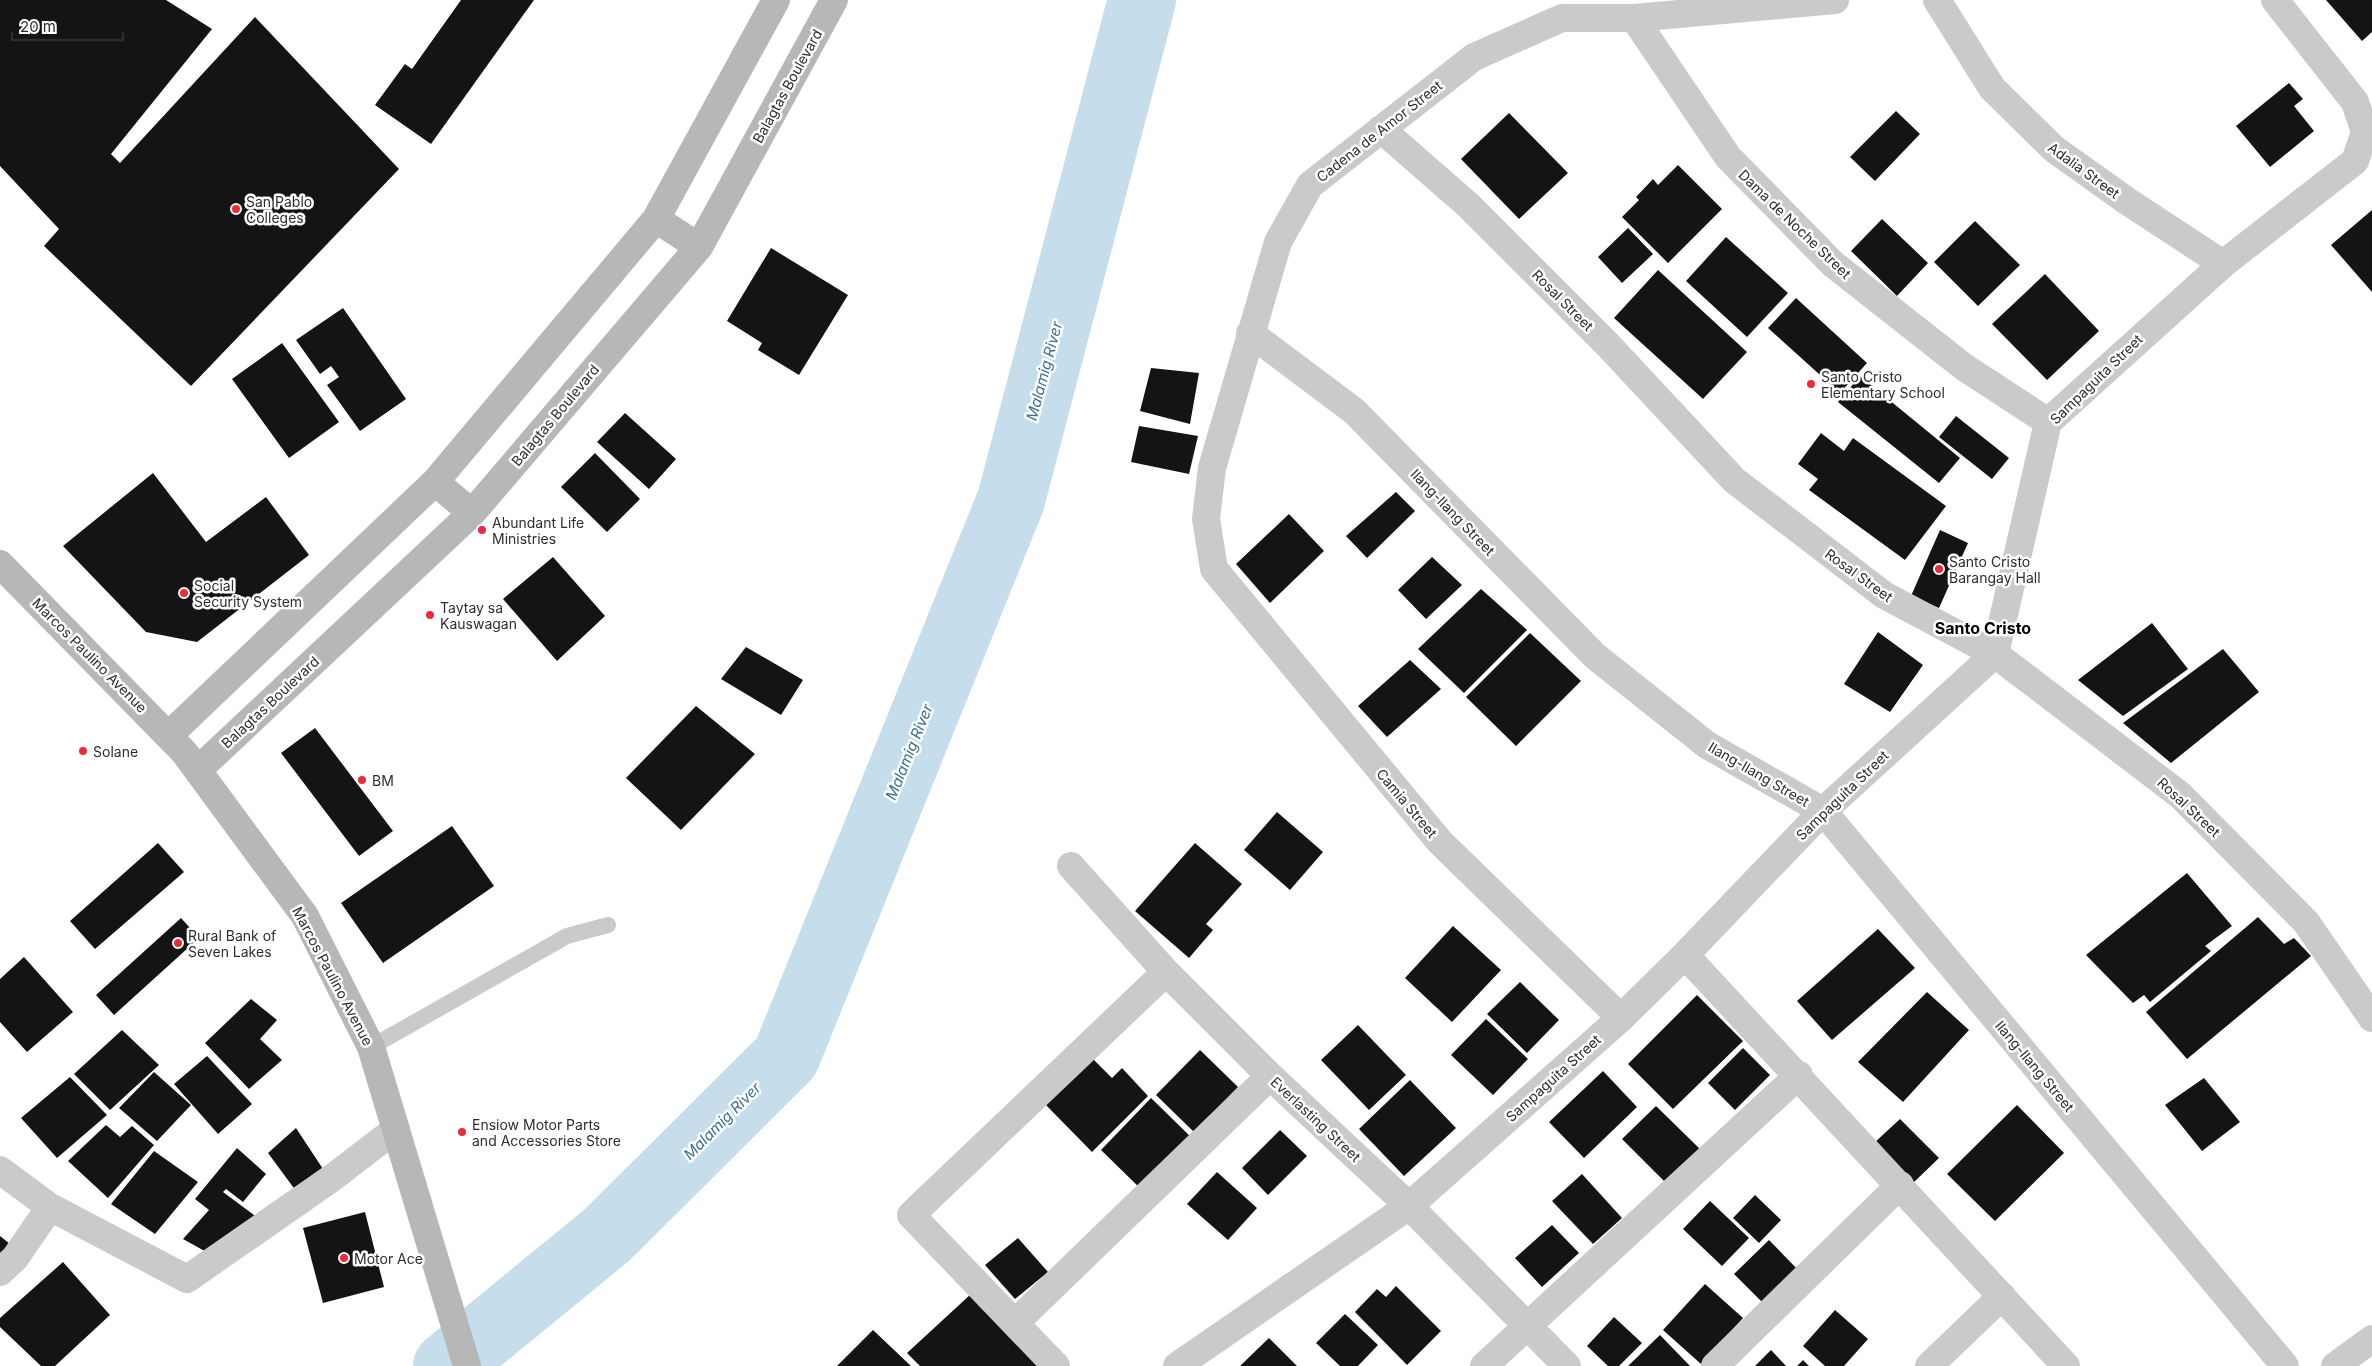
<svg xmlns="http://www.w3.org/2000/svg" width="2372" height="1366" viewBox="0 0 2372 1366" font-family="Inter,sans-serif">
	<style>
		.lines { fill: none; stroke-linecap: round; stroke-linejoin: round }
		.river { stroke: #c6ddec; stroke-width: 68 }
		.building { fill: #141414 }
		.lane { stroke: #cacaca; stroke-width: 16 }
		.street { stroke: #cacaca; stroke-width: 28 }
		.secondary { stroke: #b7b7b7; stroke-width: 28 }
		.poi-dot { fill: #e82c3a; stroke: #fff; stroke-width: 2 }
		.labels { text-anchor: middle; dominant-baseline: central; stroke-width: 5; stroke-linejoin: round; paint-order: stroke }
		.street-label { font-size: 14px; fill: #2d2d2d; stroke: #fff }
		.poi-label { font-size: 14px; fill: #2d2d2d; stroke: #fff; text-anchor: start }
		.water-label { font-size: 15px; font-style: italic; fill: #3a6f91; stroke: #fff }
		.quarter-label { font-size: 16px; font-weight: bold; fill: #000; stroke: #fff }
	</style>
	<rect width="100%" height="100%" fill="#fff"/>
	<g class="lines">
		<!-- river -->
		<path class="river" d="M447,1366L607,1235L786,1057L1011,500L1142,0"/>
	</g>
	<!-- building -->
	<path class="building" d="M0,0H166L212,29L111,154L120,163L255,17L399,169L191,386L44,246L59,229L0,166Z
		M461,0H534L431,144L375,105L405,64L412,69Z
		M2326,0H2372V32L2362,41Z
		M2289,83L2303,99L2294,106L2314,131L2270,167L2236,126Z
		M1896,111L1920,134L1875,181L1850,157Z
		M1509,113L1568,173L1519,219L1461,159Z
		M1678,165L1722,209L1668,263L1622,217L1639,200L1636,197L1653,179L1658,185Z
		M2372,210V292L2331,245Z
		M1882,219L1928,263L1897,296L1851,251Z
		M1975,221L2020,265L1978,306L1934,262Z
		M1628,228L1653,254L1622,283L1598,257Z
		M1726,237L1788,293L1747,337L1686,281Z
		M771,248L848,295L799,375L758,350L762,343L727,321Z
		M1658,270L1747,352L1703,399L1614,318Z
		M2045,274L2099,331L2047,380L1992,324Z
		M1796,298L1867,363L1840,393L1768,328Z
		M343,308L406,399L360,431L327,385L339,377L331,366L320,374L296,340Z
		M282,343L339,422L289,458L232,379Z
		M1151,368L1199,373L1190,424L1140,411Z
		M1860,376L1960,458L1939,483L1838,402Z
		M625,413L676,459L649,489L597,442Z
		M1956,416L2009,458L1992,479L1939,437Z
		M1139,426L1198,436L1189,474L1131,462Z
		M1821,433L1844,451L1853,438L1946,506L1905,560L1809,490L1818,479L1798,464Z
		M595,453L640,499L607,532L561,487Z
		M153,473L206,542L266,497L309,555L197,642L146,632L63,546Z
		M1396,492L1415,511L1367,558L1346,536Z
		M1289,514L1324,551L1270,603L1236,564Z
		M1940,530L1968,543L1939,608L1911,596Z
		M553,557L605,616L557,661L503,599Z
		M1432,557L1462,585L1426,619L1398,590Z
		M1481,589L1527,630L1464,693L1418,649Z
		M2152,623L2188,669L2123,716L2078,680Z
		M1878,632L1923,665L1890,712L1844,684Z
		M1530,633L1581,681L1516,746L1466,697Z
		M746,647L803,680L781,715L721,679Z
		M2223,649L2259,692L2171,763L2123,723Z
		M1410,660L1441,689L1387,737L1358,706Z
		M696,706L755,754L681,830L626,778Z
		M315,728L393,831L359,856L281,753Z
		M1277,812L1323,852L1290,890L1244,850Z
		M452,826L494,886L383,963L341,903Z
		M158,843L184,872L95,949L70,921Z
		M1195,843L1242,884L1206,924L1213,930L1189,958L1135,911Z
		M2187,873L2232,926L2205,946L2211,951L2150,1002L2144,995L2133,1003L2086,955Z
		M2258,917L2284,944L2294,938L2311,956L2187,1059L2146,1012Z
		M181,918L199,938L114,1015L96,995Z
		M1453,926L1501,970L1452,1022L1405,978Z
		M1878,929L1915,968L1832,1040L1797,1001Z
		M24,957L73,1012L27,1052L0,1022V979Z
		M1520,982L1559,1020L1527,1053L1487,1014Z
		M1927,992L1969,1030L1903,1102L1858,1062Z
		M1697,995L1743,1041L1673,1109L1628,1064Z
		M251,999L277,1020L260,1039L282,1060L249,1089L205,1043Z
		M1486,1019L1528,1059L1493,1095L1451,1055Z
		M1358,1025L1406,1075L1369,1110L1321,1060Z
		M122,1030L159,1065L110,1110L74,1074Z
		M1743,1048L1770,1075L1735,1110L1708,1083Z
		M1200,1050L1238,1087L1194,1132L1156,1095Z
		M207,1056L252,1104L218,1134L174,1084Z
		M1092,1058L1112,1078L1122,1068L1148,1096L1092,1152L1045,1104Z
		M1603,1071L1637,1107L1584,1158L1549,1122Z
		M154,1072L191,1105L157,1141L119,1108Z
		M70,1077L107,1115L57,1158L21,1118Z
		M2204,1078L2240,1122L2202,1151L2165,1105Z
		M1410,1080L1456,1128L1404,1176L1359,1129Z
		M1151,1098L1195,1141L1144,1192L1101,1150Z
		M2017,1105L2064,1153L1995,1221L1947,1174Z
		M1656,1106L1702,1151L1668,1185L1622,1139Z
		M1900,1119L1939,1158L1912,1184L1873,1144Z
		M106,1125L120,1137L132,1126L154,1145L108,1198L68,1161Z
		M296,1128L323,1169L296,1191L268,1153Z
		M1280,1130L1307,1156L1268,1195L1242,1168Z
		M237,1148L266,1174L243,1202L226,1189L223,1192L258,1218L210,1254L183,1239L209,1210L195,1199Z
		M154,1151L198,1182L155,1234L111,1204Z
		M1217,1172L1257,1208L1228,1240L1187,1204Z
		M1582,1174L1622,1218L1593,1244L1552,1201Z
		M1755,1195L1781,1220L1759,1243L1733,1218Z
		M1710,1201L1749,1238L1722,1266L1683,1229Z
		M365,1212L384,1287L323,1303L303,1228Z
		M1552,1225L1579,1253L1542,1287L1515,1258Z
		M0,1236L10,1244L0,1255Z
		M1018,1238L1048,1272L1015,1299L985,1265Z
		M1769,1240L1800,1272L1766,1306L1734,1274Z
		M63,1262L110,1315L55,1366H41L0,1327V1318Z
		M1705,1284L1743,1318L1701,1364L1663,1330Z
		M1396,1286L1441,1331L1407,1365L1355,1312L1377,1289L1386,1297Z
		M971,1294L1043,1366H920L907,1353Z
		M1835,1310L1868,1339L1844,1366H1825L1803,1346Z
		M1345,1314L1378,1345L1358,1366H1340L1316,1343Z
		M1614,1317L1642,1343L1619,1366H1608L1587,1346Z
		M873,1330L911,1366H837Z
		M1660,1335L1690,1366H1628Z
		M1269,1338L1297,1366H1240Z
		M1771,1350L1786,1366H1755Z
		M1803,1360L1809,1366H1797Z"/>
	<g class="lines">
		<!-- lane -->
		<path class="lane" d="M371,1047L567,936L608,925"/>
		<!-- street -->
		<path class="street" d="M1937,0L1992,88L2054,149L2127,201L2223,264
			M1634,18L1728,157L1833,264L1964,367L2048,422
			M1381,129L1468,205L1608,345L1734,480L1884,595L1995,654L2180,795L2306,922L2372,1018
			M1250,333L1354,411L1595,656L1707,745L1823,811L2285,1366
			M1071,866L1166,972L1270,1076L1409,1206L1567,1366
			M1685,955L2066,1366
			M1621,1018L1440,842L1214,569L1206,519L1212,468L1278,242L1310,185L1474,57L1562,18H1634L1835,0
			M0,1170L50,1207
			M0,1272L15,1258L50,1207L187,1279L332,1178L396,1129
			M1015,1323L1270,1076
			M1056,1366L911,1215L1166,972
			M1177,1366L1409,1206L1621,1018L1685,955L1823,811L1995,654L2048,422L2223,264L2355,161L2365,132L2355,102L2275,0
			M1484,1366L1799,1075
			M1715,1366L1900,1185
			M1929,1366L2002,1296
			M2335,1366L2372,1339"/>
		<!-- secondary -->
		<path class="secondary" d="M656,219L699,247
			M435,482L472,513
			M0,564L184,752L305,916L371,1047L467,1366
			M169,735L435,482L656,219L776,0
			M199,769L472,513L699,247L834,0"/>
	</g>
	<!-- markers -->
	<g class="poi-dot">
		<circle cx="236" cy="209" r="5"/>
		<circle cx="1811" cy="384" r="5"/>
		<circle cx="482" cy="530" r="5"/>
		<circle cx="1939" cy="569" r="5"/>
		<circle cx="184" cy="593" r="5"/>
		<circle cx="430" cy="615" r="5"/>
		<circle cx="83" cy="751" r="5"/>
		<circle cx="362" cy="780" r="5"/>
		<circle cx="178" cy="943" r="5"/>
		<circle cx="462" cy="1132" r="5"/>
		<circle cx="344" cy="1258" r="5"/>
	</g>
	<g class="labels">
		<!-- street labels -->
		<g class="street-label">
			<text transform="translate(787 86) rotate(-61)">Balagtas Boulevard</text>
			<text transform="translate(1379 131) rotate(-38)">Cadena de Amor Street</text>
			<text transform="translate(2084 170) rotate(36)">Adalia Street</text>
			<text transform="translate(1795 224) rotate(44)">Dama de Noche Street</text>
			<text transform="translate(1563 300) rotate(45)">Rosal Street</text>
			<text transform="translate(2096 379) rotate(-44)">Sampaguita Street</text>
			<text transform="translate(555 415) rotate(-50)">Balagtas Boulevard</text>
			<text transform="translate(1453 512) rotate(46)">Ilang-Ilang Street</text>
			<text transform="translate(1859 575) rotate(36)">Rosal Street</text>
			<text transform="translate(90 655) rotate(45)">Marcos Paulino Avenue</text>
			<text transform="translate(270 702) rotate(-43)">Balagtas Boulevard</text>
			<text transform="translate(1759 774) rotate(30)">Ilang-Ilang Street</text>
			<text transform="translate(1842 795) rotate(-44)">Sampaguita Street</text>
			<text transform="translate(1407 803) rotate(50)">Camia Street</text>
			<text transform="translate(2189 807) rotate(43)">Rosal Street</text>
			<text transform="translate(333 976) rotate(62)">Marcos Paulino Avenue</text>
			<text transform="translate(2035 1066) rotate(50)">Ilang-Ilang Street</text>
			<text transform="translate(1553 1078) rotate(-42)">Sampaguita Street</text>
			<text transform="translate(1316 1119) rotate(43)">Everlasting Street</text>
		</g>
		<!-- poi labels -->
		<g class="poi-label">
			<text x="246" y="201">San Pablo<tspan x="246" dy="16">Colleges</tspan></text>
			<text x="1821" y="376">Santo Cristo<tspan x="1821" dy="16">Elementary School</tspan></text>
			<text x="492" y="522">Abundant Life<tspan x="492" dy="16">Ministries</tspan></text>
			<text x="1949" y="561">Santo Cristo<tspan x="1949" dy="16">Barangay Hall</tspan></text>
			<text x="194" y="585">Social<tspan x="194" dy="16">Security System</tspan></text>
			<text x="440" y="607">Taytay sa<tspan x="440" dy="16">Kauswagan</tspan></text>
			<text x="93" y="751">Solane</text>
			<text x="372" y="780">BM</text>
			<text x="188" y="935">Rural Bank of<tspan x="188" dy="16">Seven Lakes</tspan></text>
			<text x="472" y="1124">Ensiow Motor Parts<tspan x="472" dy="16">and Accessories Store</tspan></text>
			<text x="354" y="1258">Motor Ace</text>
		</g>
		<!-- water labels -->
		<g class="water-label">
			<text transform="translate(1044 371) rotate(-75)">Malamig River</text>
			<text transform="translate(909 752) rotate(-68)">Malamig River</text>
			<text transform="translate(722 1121) rotate(-45)">Malamig River</text>
		</g>
		<!-- quarter labels -->
		<g class="quarter-label">
			<text x="1983" y="628">Santo Cristo</text>
		</g>
	</g>
	<!-- scale -->
	<path d="M12 32v8h111v-8" fill="none" stroke="#2d2d2d" stroke-width="2.5"/>
	<text x="20" y="32" font-size="15" fill="#2d2d2d" stroke="#ffffff" stroke-width="4" paint-order="stroke">20 m</text>
</svg>
